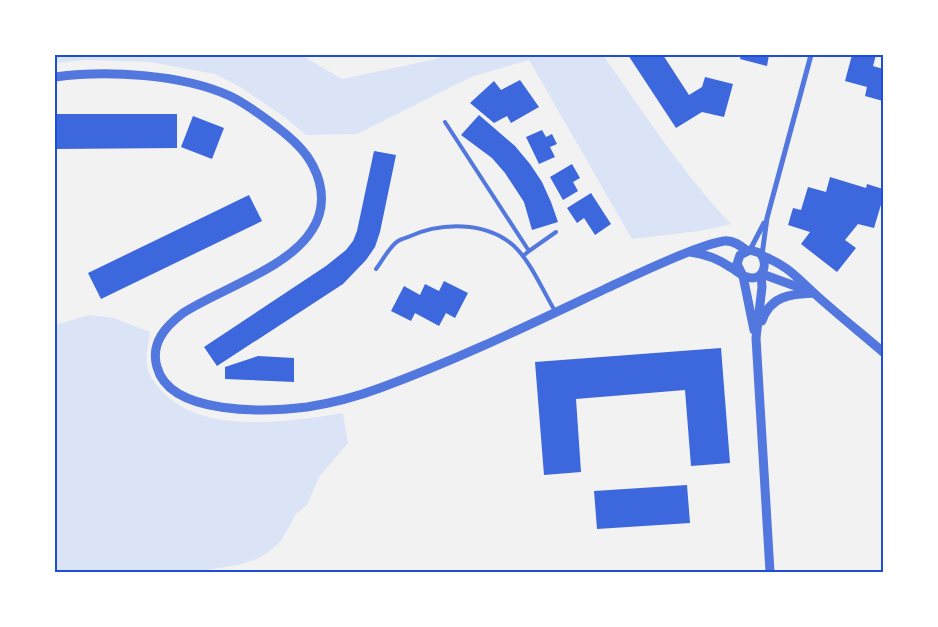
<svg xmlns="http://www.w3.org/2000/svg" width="938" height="627" viewBox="0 0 938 627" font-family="Barlow,sans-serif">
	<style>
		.green { fill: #dbe4f7 }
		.building { fill: #3d67dc }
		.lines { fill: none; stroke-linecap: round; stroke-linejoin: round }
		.service { stroke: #5277de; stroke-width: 4 }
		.minor { stroke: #5277de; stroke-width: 5 }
		.tertiary { stroke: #5277de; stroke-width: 9 }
		.neatline { fill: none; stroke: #1d4ed8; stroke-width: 2 }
	</style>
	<rect width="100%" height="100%" fill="#f2f2f2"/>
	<!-- green -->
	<path class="green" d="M55,55H301L342,79L436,59L444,55H603C644,113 682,172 731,224L700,231L632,239L529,60L471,77L357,134L306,135L286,118L237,85L215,74L150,62L85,60L55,63Z
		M89,315L114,318L150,332C149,343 145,355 147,366C148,375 155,383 160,389C200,436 289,422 343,413L348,443L319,477L307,505L296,514L281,541L270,551L257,559L242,564L196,572H55V325Z"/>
	<!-- building -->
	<path class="building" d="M628,55H663L689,95L702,87L705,77L733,84L724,117L702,112L676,128Z
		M741,55H769L767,66L740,59Z
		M852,55H876L873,66L883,69V101L865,96L867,87L845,81Z
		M520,80L539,107L511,123L507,116L494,123L470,103L494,81L501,90Z
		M55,114H177V148L55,149Z
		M479,115L515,146L530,164L542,182L551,202L558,222L532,230L524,202L505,173L492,158L461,135Z
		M193,116L224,128L212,159L181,147Z
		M542,130L546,137L552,134L557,144L550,147L555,157L539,164L526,137Z
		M374,151L396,155L380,232L375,247L366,260L343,284L217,366L204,347L326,266L346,250L353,241L357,231Z
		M572,164L580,178L573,182L578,191L563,200L550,177Z
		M830,177L866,188L867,184L883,189V198L874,228L858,224L845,240L856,248L837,272L801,244L810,232L788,225L793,208L801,210L808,187L826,192Z
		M591,193L611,224L595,235L584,218L577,223L567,208Z
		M249,195L262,221L101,299L88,273Z
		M444,281L468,293L455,318L446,313L439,326L415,313L411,321L391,311L404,286L420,295L425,284L439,291Z
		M721,348L730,463L691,466L685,390L576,399L581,472L544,475L535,362Z
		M258,356L294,358V382L225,379V367Z
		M687,485L690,523L597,529L594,491Z"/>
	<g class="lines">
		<!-- service -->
		<path class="service" d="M445,122L529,251L523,256
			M529,251L556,232
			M376,269C383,260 389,247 398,241C401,239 405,238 408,237C441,222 486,221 514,246C531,262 543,291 555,311"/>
		<!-- minor -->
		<path class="minor" d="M750,250L764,223
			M762,255L767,218L811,55"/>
		<!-- tertiary -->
		<path class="tertiary" d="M55,77C107,70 182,74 230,96C247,104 262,116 277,127C291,138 305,150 313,166C324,187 325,210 312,230C289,268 220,289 183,313C166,326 150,343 157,367C170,416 267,412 307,407C332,403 356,397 380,388C457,360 531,324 605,289C633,276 662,262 691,251C702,247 712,243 724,241C733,240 740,245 747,251
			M690,252C705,254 717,258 730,267C736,270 741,276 747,277C763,282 769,264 760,253L750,250L740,255L737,264L742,274
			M763,256C788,266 796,277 815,294C837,314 861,333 883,352
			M762,274L809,291
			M761,275L762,287L756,338L770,572
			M743,276L754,330
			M762,321C770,296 790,294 814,293"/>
	</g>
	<!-- border -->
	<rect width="938" height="627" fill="none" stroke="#ffffff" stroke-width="112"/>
	<rect x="56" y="56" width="826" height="515" class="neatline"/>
</svg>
